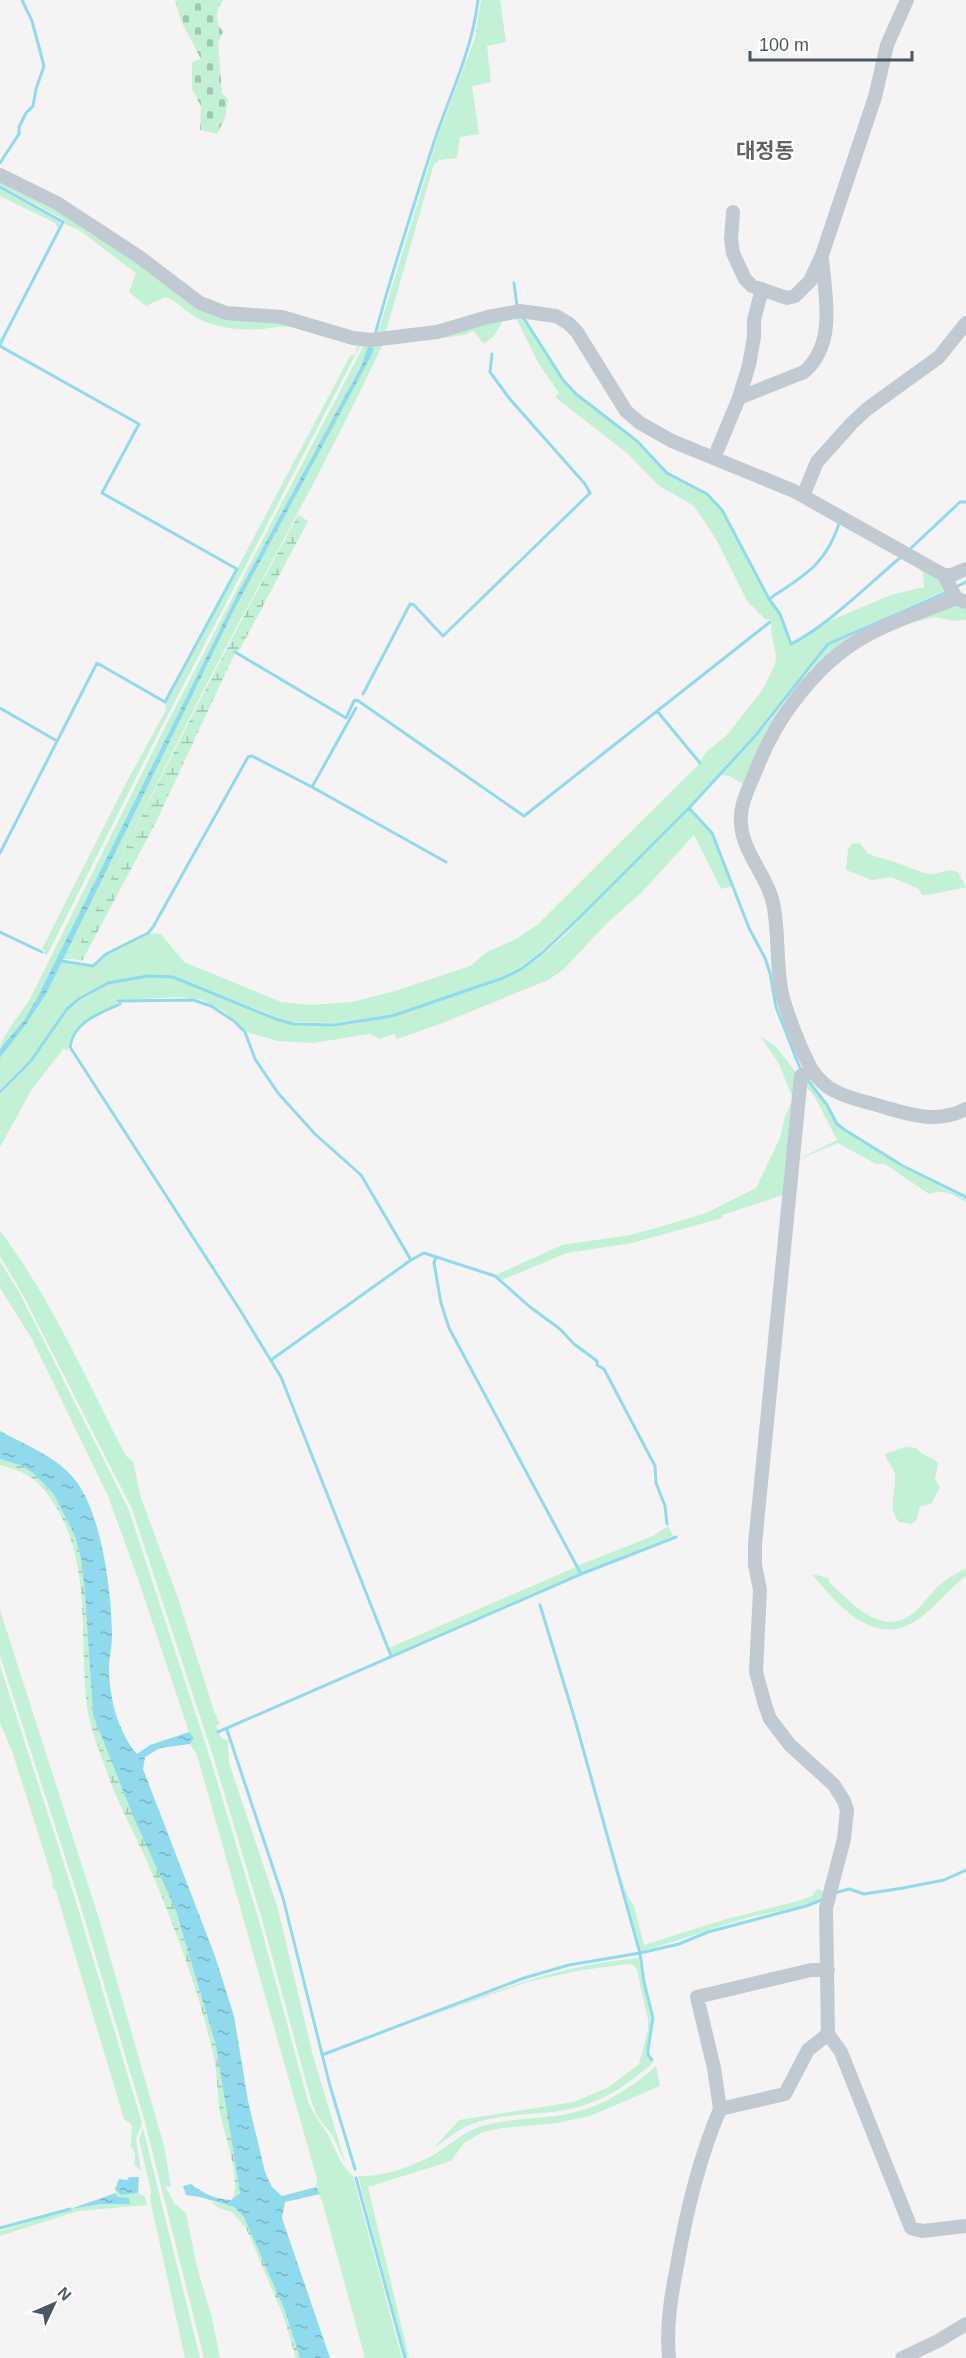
<svg xmlns="http://www.w3.org/2000/svg" width="966" height="2358" viewBox="0 0 966 2358" font-family="Arial,'Noto Sans KR',sans-serif">
	<style>
		.green { fill: #c3f1d5 }
		.wetland { fill: url(#wetland-marsh) }
		.cemetery { fill: url(#cemetery-stones) }
		.water { fill: url(#water-ripples) }
		.lines { fill: none; stroke-linecap: round; stroke-linejoin: round }
		.stream { stroke: #90daee; stroke-width: 3 }
		.street { stroke: #c1cad2; stroke-width: 14 }
		.labels { text-anchor: middle; dominant-baseline: central; stroke-width: 4.5; stroke-linejoin: round; paint-order: stroke }
		.quarter-label { font-size: 21px; font-weight: bold; fill: #5f6368; stroke: #fff }
	</style>
	<defs>
		<pattern id="wetland-marsh" width="20" height="14" patternUnits="userSpaceOnUse" patternTransform="scale(1.5)"><rect width="20" height="14" fill="#c3f1d5"/><path d="M1 5h8M5 5V1M11 12h8M15 12V8" fill="none" stroke="#a0c6b0"/></pattern>
		<pattern id="cemetery-stones" width="16" height="16" patternUnits="userSpaceOnUse" patternTransform="scale(1.5)"><rect width="16" height="16" fill="#c3f1d5"/><path d="M2 7V4a2 2 0 0 1 4 0v3zM10 15v-3a2 2 0 0 1 4 0v3z" fill="#a0c6b0"/></pattern>
		<pattern id="water-ripples" width="26" height="14" patternUnits="userSpaceOnUse" patternTransform="scale(1.5)"><rect width="26" height="14" fill="#90daee"/><path d="M2 4q2-2 4 0t4 0M15 11q2-2 4 0t4 0" fill="none" stroke="#78b4c4"/></pattern>
	</defs>
	<rect width="100%" height="100%" fill="#f5f3f3"/>
	<!-- green -->
	<path class="green" d="M481,0H500L506,42L487,46L491,82L472,86L479,134L460,137L457,158L439,160L434,164L385,335L377,336L438,136L475,38Z
		M0,178L55,206L90,227L210,311L232,317L283,319L359,341L361,344L159,732L47,955L44,954L45,950L42,949L124,787L166,710L165,705L350,356L355,354L358,345L291,325L290,327C280,326 272,328 262,329C246,331 221,328 206,322C190,317 181,303 166,297L146,306L129,292L136,273L79,230L66,225L63,219L0,185Z
		M0,189L60,222L58,229L55,223L0,196Z
		M519,312L562,381L575,395L636,442L667,474L706,495L721,511L768,600L779,615L790,645L807,636L822,624L891,595L924,587L923,573L917,567L940,576L949,589L827,643L802,678L755,734L688,807L576,919L541,951L520,967L502,977L392,1015L334,1023L294,1022L277,1017L174,976L148,975L108,982L79,998L66,1008L29,1061L0,1090V1058L36,1010L61,961L68,964L92,967L106,954L150,933L161,934L184,962L281,1002L311,1005L352,1002L395,991L470,966L487,952L516,939L537,925L699,764L707,751L726,736L761,692L769,677L775,664L776,655L771,632L772,620L765,619L747,601L716,539L694,506L658,485L628,454L555,397L559,393L539,364L515,316L504,319L494,336L484,344L473,331L465,335L382,346C334,448 280,546 227,645C173,748 123,854 73,959H62L233,612L374,348L367,354L236,597L38,996L25,1019L0,1049C0,1037 24,1010 31,997L161,735L364,345Z
		M949,593V596L832,655L745,785L729,776L721,775L758,735L804,679L829,645Z
		M956,600L966,604V620L955,621L934,617L916,622L910,618Z
		M689,810L711,833L732,886L721,889L694,835L642,892L606,924L563,970L548,980L445,1022L397,1039L394,1034L380,1039L370,1034L312,1043L278,1041L247,1032L224,1011L202,1000L181,997L117,1000V1004C96,1013 68,1025 68,1051L64,1048L32,1089L0,1147V1095L31,1063L68,1010L80,1001L109,984L143,978H172L294,1025C340,1030 384,1020 427,1004C458,993 492,986 521,970C552,952 577,922 602,897C631,867 660,839 689,810Z
		M860,843L867,853L877,857L892,861L924,873L934,874L949,870L958,872L966,888C950,889 937,895 922,895L919,889L891,877L872,880L846,870L848,849L852,844Z
		M760,1036L776,1047L798,1075L786,1194L722,1215V1218L632,1243L567,1253L502,1280L496,1275L562,1245L630,1235L663,1226L706,1213L756,1188L780,1138L785,1116L793,1099L779,1064Z
		M806,1080L826,1106L836,1125L844,1131L902,1167L966,1199V1202C951,1194 947,1189 929,1194L885,1164H876L838,1143L795,1161L837,1140L815,1097L804,1084Z
		M0,1231C52,1299 86,1380 126,1456L133,1461L141,1498L178,1598L214,1711L220,1724L216,1725L221,1738L228,1740L229,1763L278,1909L313,2056L345,2162L332,2135L317,2116L311,2100L263,1923L214,1759L132,1509L23,1295L0,1256Z
		M0,1261L21,1296L129,1510L211,1761L260,1924L308,2101C313,2114 318,2119 325,2130C337,2148 335,2159 353,2176L402,2358H365L323,2204L316,2187L317,2179L197,1755L190,1744L194,1738L189,1732L137,1576L108,1496L32,1339L0,1288Z
		M905,1447L916,1448C922,1456 931,1456 938,1463L935,1480L940,1487L932,1503L920,1507L916,1521L911,1524L899,1522C887,1509 896,1491 895,1475C894,1467 887,1462 885,1454Z
		M668,1526L673,1536L580,1573L577,1566L653,1536Z
		M576,1567L579,1573L391,1655L389,1648Z
		M966,1568V1576C949,1589 931,1612 914,1622C872,1647 836,1603 812,1574L829,1578V1582C850,1602 882,1638 912,1614C923,1605 931,1592 942,1583C949,1577 958,1573 966,1568Z
		M0,1610L100,1922L164,2146L171,2186L166,2187L174,2203L186,2213L197,2267L212,2318L220,2358H204L145,2122L77,1894L0,1656Z
		M0,1665L74,1895L142,2123L136,2139L141,2171L134,2164L135,2153L131,2146L132,2125L124,2119L56,1891L52,1887L53,1881L45,1855L13,1754L0,1722Z
		M619,1871L628,1897L634,1906L644,1945L723,1920L798,1901L812,1896L818,1888L827,1895C802,1909 774,1911 747,1918C711,1928 677,1942 641,1951Z
		M639,1958L652,2021L646,2052L647,2057L653,2063C630,2082 608,2099 578,2107C543,2117 504,2111 469,2125C456,2131 446,2140 434,2148L459,2120L574,2102L609,2087L639,2064L648,2030V2020L637,1970L633,1965L629,1964L582,1970L527,1982L417,2021C493,1992 557,1965 639,1958Z
		M656,2066L660,2086L590,2116L557,2123L502,2128L483,2132L464,2143L451,2161L368,2187L409,2358H406L358,2176C385,2177 418,2165 440,2151C453,2142 464,2133 479,2127C503,2119 530,2119 556,2116C596,2110 626,2093 656,2066Z
		M143,2128L200,2358H185L150,2199L151,2191L139,2139Z
		M115,2189L121,2195L138,2193L145,2197L147,2205L78,2211L0,2236V2231L70,2209L102,2204H130L117,2197Z"/>
	<!-- wetland -->
	<path class="wetland" d="M298,515L308,521L240,649L235,653L156,822L82,961L73,959C143,809 219,661 298,515Z
		M0,1459L20,1465L33,1473L53,1493L75,1536L81,1559L85,1594L93,1715L133,1816L176,1911L216,2046L240,2193L232,2200C242,2181 224,2134 220,2112C217,2095 218,2076 214,2058C201,1997 178,1936 154,1878C140,1843 121,1811 108,1775C100,1752 90,1729 87,1706C79,1639 92,1567 56,1507C50,1497 42,1486 33,1479C23,1472 12,1468 0,1465Z
		M209,2201L234,2207L244,2217L285,2311L300,2358H296L283,2315L246,2228L232,2212L221,2209Z"/>
	<!-- cemetery -->
	<path class="cemetery" d="M175,0H223C215,11 214,20 223,32L218,43L222,93L228,99L225,118L217,134L200,130L201,106L192,89V62L201,59L181,21Z"/>
	<!-- water -->
	<path class="water" d="M368,347L374,348L371,356L233,612L46,994L27,1023L0,1058V1049L25,1019L38,996L236,597L362,364Z
		M0,1431C25,1445 58,1457 76,1481C102,1515 112,1594 112,1636C112,1647 109,1658 109,1668C109,1697 118,1732 137,1754L150,1745L189,1732L194,1738L190,1744L160,1748L145,1757L143,1769L215,1956L234,2016L248,2101L265,2172L272,2187L282,2196L316,2187L320,2194L285,2202L282,2218L330,2358H300L285,2311L244,2217L234,2207L200,2197L186,2195L183,2186L191,2184C204,2194 215,2199 232,2200L240,2193L216,2046L176,1911L133,1816L93,1715L85,1594L81,1559L75,1536L53,1493L33,1473L20,1465L0,1459Z
		M129,2177H139L138,2193L121,2195L115,2189L119,2179L127,2180Z
		M116,2193L117,2197L129,2198L130,2204H102L70,2209Z"/>
	<g class="lines">
		<!-- stream -->
		<path class="stream" d="M0,163L19,134V127L26,113L33,106L36,89L44,66L32,21L22,0
			M0,187L63,222L0,344
			M514,283L517,306
			M523,317L563,380L576,394L637,441L667,473L707,494L722,510L769,599L780,614L791,644C826,627 870,583 901,557
			M375,335C392,271 413,208 433,145C449,96 472,52 478,0
			M0,346L139,424L102,493L237,569L165,702L97,663L0,853
			M909,550L960,502H966
			M958,586L966,582
			M769,599C805,575 826,565 840,521
			M235,652L346,718L354,701L357,700L524,816L770,622
			M363,694L410,604L414,605L443,636L590,493L585,484L509,398L490,372L492,354
			M0,708L57,741
			M657,711L700,763
			M312,787L446,862
			M689,808L712,833L749,928L765,958L770,973L776,1007L800,1068
			M0,932L42,952
			M61,961L93,966L106,954L148,933L153,927L248,757L252,756L312,787L356,708
			M118,1001L193,1000L211,1006L234,1021L245,1032L255,1059L278,1093L315,1134L361,1175L411,1260L271,1360
			M120,1004C100,1013 73,1022 70,1047L240,1310L281,1377L391,1656
			M807,1079L827,1105L837,1124L845,1130L903,1166L966,1197
			M0,1092L30,1062L67,1009L79,999L108,983L148,976L173,977L276,1019L294,1024L334,1025L392,1016L503,978L521,969L542,953L577,920L689,808L756,735L828,644L947,592
			M436,1257L434,1263L441,1303L449,1328L581,1574
			M411,1260L424,1253L495,1276L530,1307L560,1329L574,1344L597,1361V1365L604,1369L655,1466L656,1483L665,1506L667,1524
			M540,1605L575,1720L640,1953L644,1982L653,2018L648,2049V2055L652,2060
			M227,1730L283,1898L330,2086L355,2169
			M218,1732L581,1574L676,1537
			M835,1893L849,1889L864,1894L903,1888L944,1880L966,1870
			M322,2055L524,1978L569,1965L640,1953L679,1944L708,1932L806,1906L824,1899
			M356,2178L405,2358
			M0,2228L70,2209"/>
		<!-- street -->
		<path class="street" d="M0,175L57,203L138,256L200,303L226,313L282,317L353,338L371,340L437,332L488,317L520,311L556,316L568,323L577,332L626,411L640,423L672,441L794,491L944,575H952L966,569
			M733,212L731,239L733,253L745,279L752,286L787,298L795,296L810,281L822,255L875,97L887,45L907,0
			M739,398L804,372C837,344 825,295 822,258
			M714,458L739,398L749,365L754,337V320L762,289
			M803,496L817,462L852,423L867,409L939,357L966,323
			M944,575L956,598L966,602
			M956,598C926,611 893,620 864,637C817,663 776,718 757,768C750,785 739,805 741,824C743,854 770,879 774,908C779,937 776,966 782,994C787,1014 802,1053 812,1070C818,1079 826,1087 835,1091C851,1100 870,1102 887,1108C914,1116 940,1123 966,1109
			M828,2034L841,2052L911,2228L922,2231L966,2226
			M720,2109L714,2068L697,1997L811,1970H828
			M669,2358C666,2327 671,2296 677,2266C686,2212 699,2159 720,2109L785,2094L808,2050L828,2034L826,1908L844,1839L847,1810L844,1801L834,1785L790,1745L770,1719L765,1705L756,1672L760,1590L755,1565V1544L801,1076L812,1070
			M902,2358L938,2341L966,2324"/>
	</g>
	<g class="labels">
		<!-- quarter labels -->
		<g class="quarter-label">
			<text x="765" y="150">대정동</text>
		</g>
	</g>
	<!-- north arrow -->
	<g transform="translate(54 2304) rotate(46)" stroke="#ffffff" stroke-width="4.5" paint-order="stroke">
	<path d="M0-4.5L10 22L0 15L-10 22Z" fill="#4a5661"/>
	<text y="-9" font-size="16" font-weight="bold" text-anchor="middle" fill="#4a5661">N</text>
	</g>
	<!-- scale -->
	<path d="M750 51v9h162v-9" fill="none" stroke="#4a5661" stroke-width="3"/>
	<text x="759" y="51" font-size="18" fill="#4a5661" stroke="#ffffff" stroke-width="4.5" paint-order="stroke">100 m</text>
</svg>
